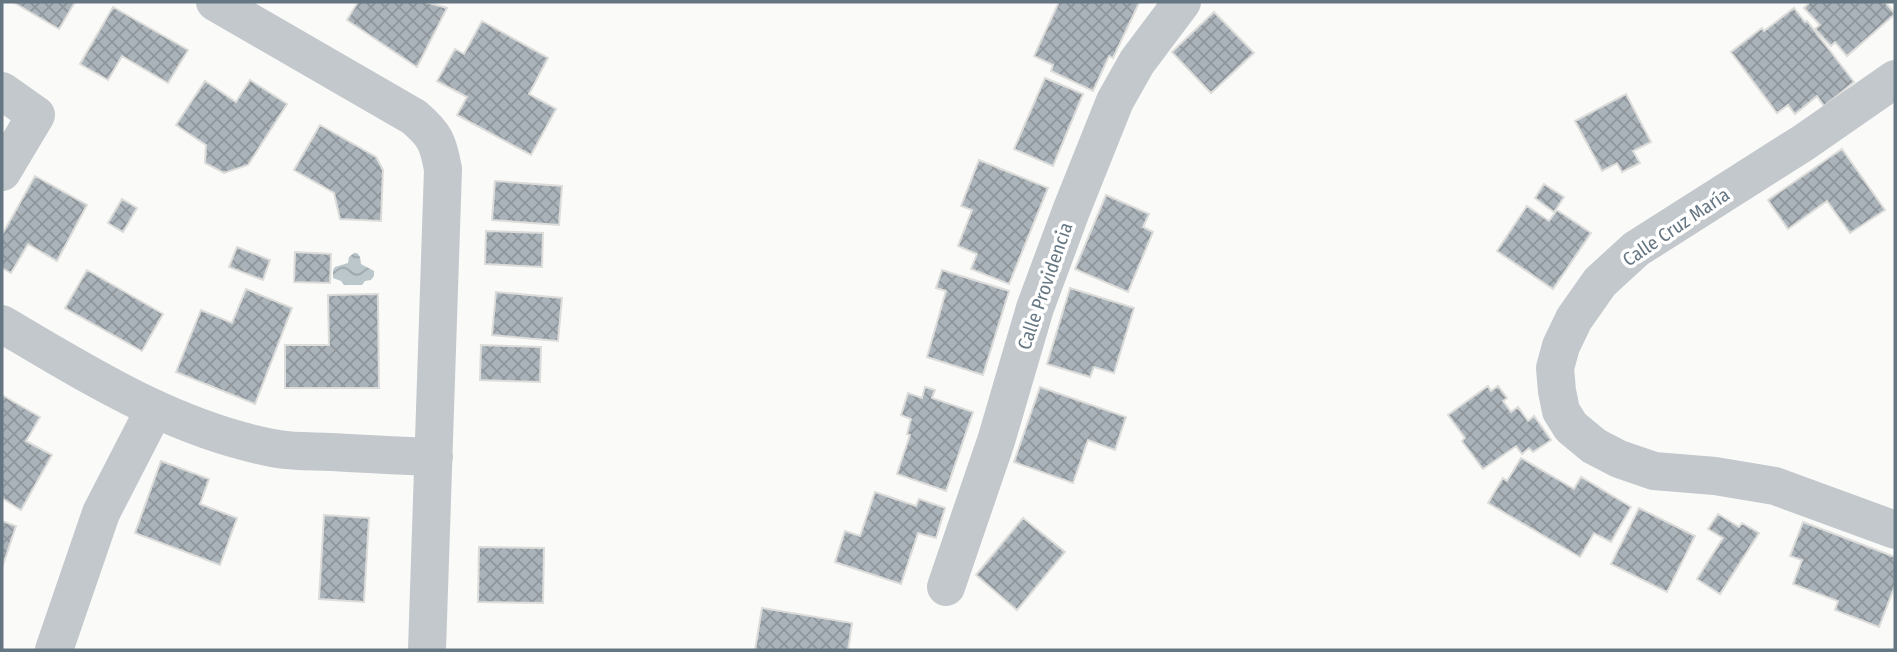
<svg xmlns="http://www.w3.org/2000/svg" width="1897" height="652" viewBox="0 0 1897 652" font-family="'Fira Sans Condensed',sans-serif">
	<style>
		.water { fill: url(#water-waves) }
		.building { fill: url(#building-cross-hatch); stroke: #dcdcda; stroke-width: 2 }
		.lines { fill: none; stroke-linecap: round; stroke-linejoin: round }
		.minor { stroke: #c3c8cc; stroke-width: 38 }
		.labels { text-anchor: middle; dominant-baseline: central; stroke-width: 7; stroke-linejoin: round; paint-order: stroke }
		.street-label { font-size: 19px; fill: #657683; stroke: #fff }
	</style>
	<defs>
		<pattern id="water-waves" width="16" height="10" patternUnits="userSpaceOnUse" patternTransform="scale(1.75)"><rect width="16" height="10" fill="#bbc7cb"/><path d="M0 5q4-4 8 0t8 0" fill="none" stroke="#9ca6aa"/></pattern>
		<pattern id="building-cross-hatch" width="8" height="8" patternUnits="userSpaceOnUse" patternTransform="scale(1.75)"><rect width="8" height="8" fill="#aab3b9"/><path d="M0 0l8 8M0 8l8-8" fill="none" stroke="#8e969c"/></pattern>
	</defs>
	<rect width="100%" height="100%" fill="#fafaf8"/>
	<!-- water -->
	<path class="water" d="M354,253H357L360,257L361,264L374,271V276L371,280L365,281L362,285H344L341,281L333,278V270L335,267L348,263L349,257Z"/>
	<!-- building -->
	<path class="building" d="M13,2H75L59,29Z
		M358,2H425L447,8L417,67L347,20Z
		M1059,2H1135L1139,3L1113,58L1109,56L1093,91L1051,71L1053,65L1034,56Z
		M1810,2H1885L1895,14L1847,56L1835,42L1831,46L1815,29L1820,25L1804,8Z
		M113,7L188,50L168,83L122,56L108,80L80,64Z
		M1794,8L1805,22L1807,21L1854,82L1824,106L1817,96L1795,114L1788,105L1777,113L1731,52L1762,28L1764,31Z
		M1214,12L1254,53L1211,93L1172,52Z
		M482,21L548,58L529,94L556,109L531,155L457,115L467,97L437,81L455,49L464,54Z
		M1045,78L1083,94L1053,166L1014,149Z
		M250,80L287,104L248,165L224,173L205,163L206,145L176,125L205,81L236,102Z
		M1626,94L1651,142L1633,151L1640,163L1622,172L1617,163L1602,171L1575,121Z
		M320,125L376,157L383,170L381,221L340,219L334,193L294,170Z
		M1842,149L1885,210L1850,233L1827,201L1788,229L1768,200Z
		M979,160L1048,188L1009,284L971,269L977,254L958,246L972,210L961,206Z
		M35,176L87,205L57,261L28,244L11,273L2,268V235Z
		M495,181L562,186L559,225L492,220Z
		M1544,184L1564,197L1554,212L1535,198Z
		M1106,195L1149,214L1143,227L1153,232L1128,292L1075,269Z
		M122,199L137,208L123,232L108,223Z
		M1527,206L1549,221L1557,210L1591,233L1553,289L1497,251Z
		M486,231L543,233L542,267L485,264Z
		M237,247L270,260L263,280L229,267Z
		M295,252L331,254L330,283L294,282Z
		M87,270L163,314L142,351L65,308Z
		M942,270L1009,291L983,375L927,357L946,291L936,288Z
		M1070,288L1134,308L1114,373L1094,367L1090,377L1047,364Z
		M246,289L292,308L255,404L176,372L201,310L232,323Z
		M496,292L562,298L558,341L492,335Z
		M378,294L379,388H285V345H329L328,295Z
		M481,345L541,347L540,382L480,380Z
		M1488,386L1491,391L1498,386L1507,398L1503,401L1511,412L1518,407L1528,421L1534,416L1551,440L1533,452L1529,448L1522,454L1516,446L1483,469L1462,441L1465,438L1448,415Z
		M925,387L935,390L932,398L973,412L946,491L897,474L910,435L907,434L911,419L901,415L908,393L922,398Z
		M1040,387L1126,417L1115,450L1088,440L1073,483L1014,462Z
		M2,395L40,417L26,441L52,455L21,510L2,498Z
		M1521,458L1574,489L1581,477L1631,507L1611,542L1594,533L1580,557L1488,503L1503,478L1507,481Z
		M161,461L209,479L200,504L237,518L220,565L135,533Z
		M875,492L916,506L919,499L945,508L936,538L918,533L901,584L835,562L845,531L860,536Z
		M1639,508L1695,536L1667,592L1611,564Z
		M1718,514L1739,527L1742,523L1759,533L1720,594L1697,579L1723,538L1708,529Z
		M324,515L369,518L364,602L319,599Z
		M1023,518L1065,552L1017,610L976,575Z
		M2,521L16,526L2,568Z
		M1803,522L1895,557V585L1879,627L1835,610L1838,601L1793,584L1802,560L1790,556Z
		M479,547L544,548L543,603L478,602Z
		M762,608L852,623L848,650H755Z"/>
	<g class="lines">
		<!-- minor -->
		<path class="minor" d="M215,2L414,117C435,135 438,142 443,169L427,650
			M1895,79L1803,143L1636,249L1600,282L1574,319L1561,346L1555,368L1557,391L1561,411L1571,427L1594,446L1619,459L1654,471L1715,476L1775,486L1895,530
			M2,91L36,115L2,172
			M2,324C90,376 177,431 278,449C296,452 314,451 332,452C366,454 400,456 434,457
			M946,587L996,441L1035,308L1071,211L1115,101L1137,62L1182,2
			M54,650L101,513L154,410"/>
	</g>
	<g class="labels">
		<!-- street labels -->
		<g class="street-label">
			<text transform="translate(1676 227) rotate(-34)">Calle Cruz María</text>
			<text transform="translate(1045 286) rotate(-71)">Calle Providencia</text>
		</g>
	</g>
	<!-- border -->
	<rect width="1897" height="652" fill="none" stroke="#657683" stroke-width="7"/>
</svg>
